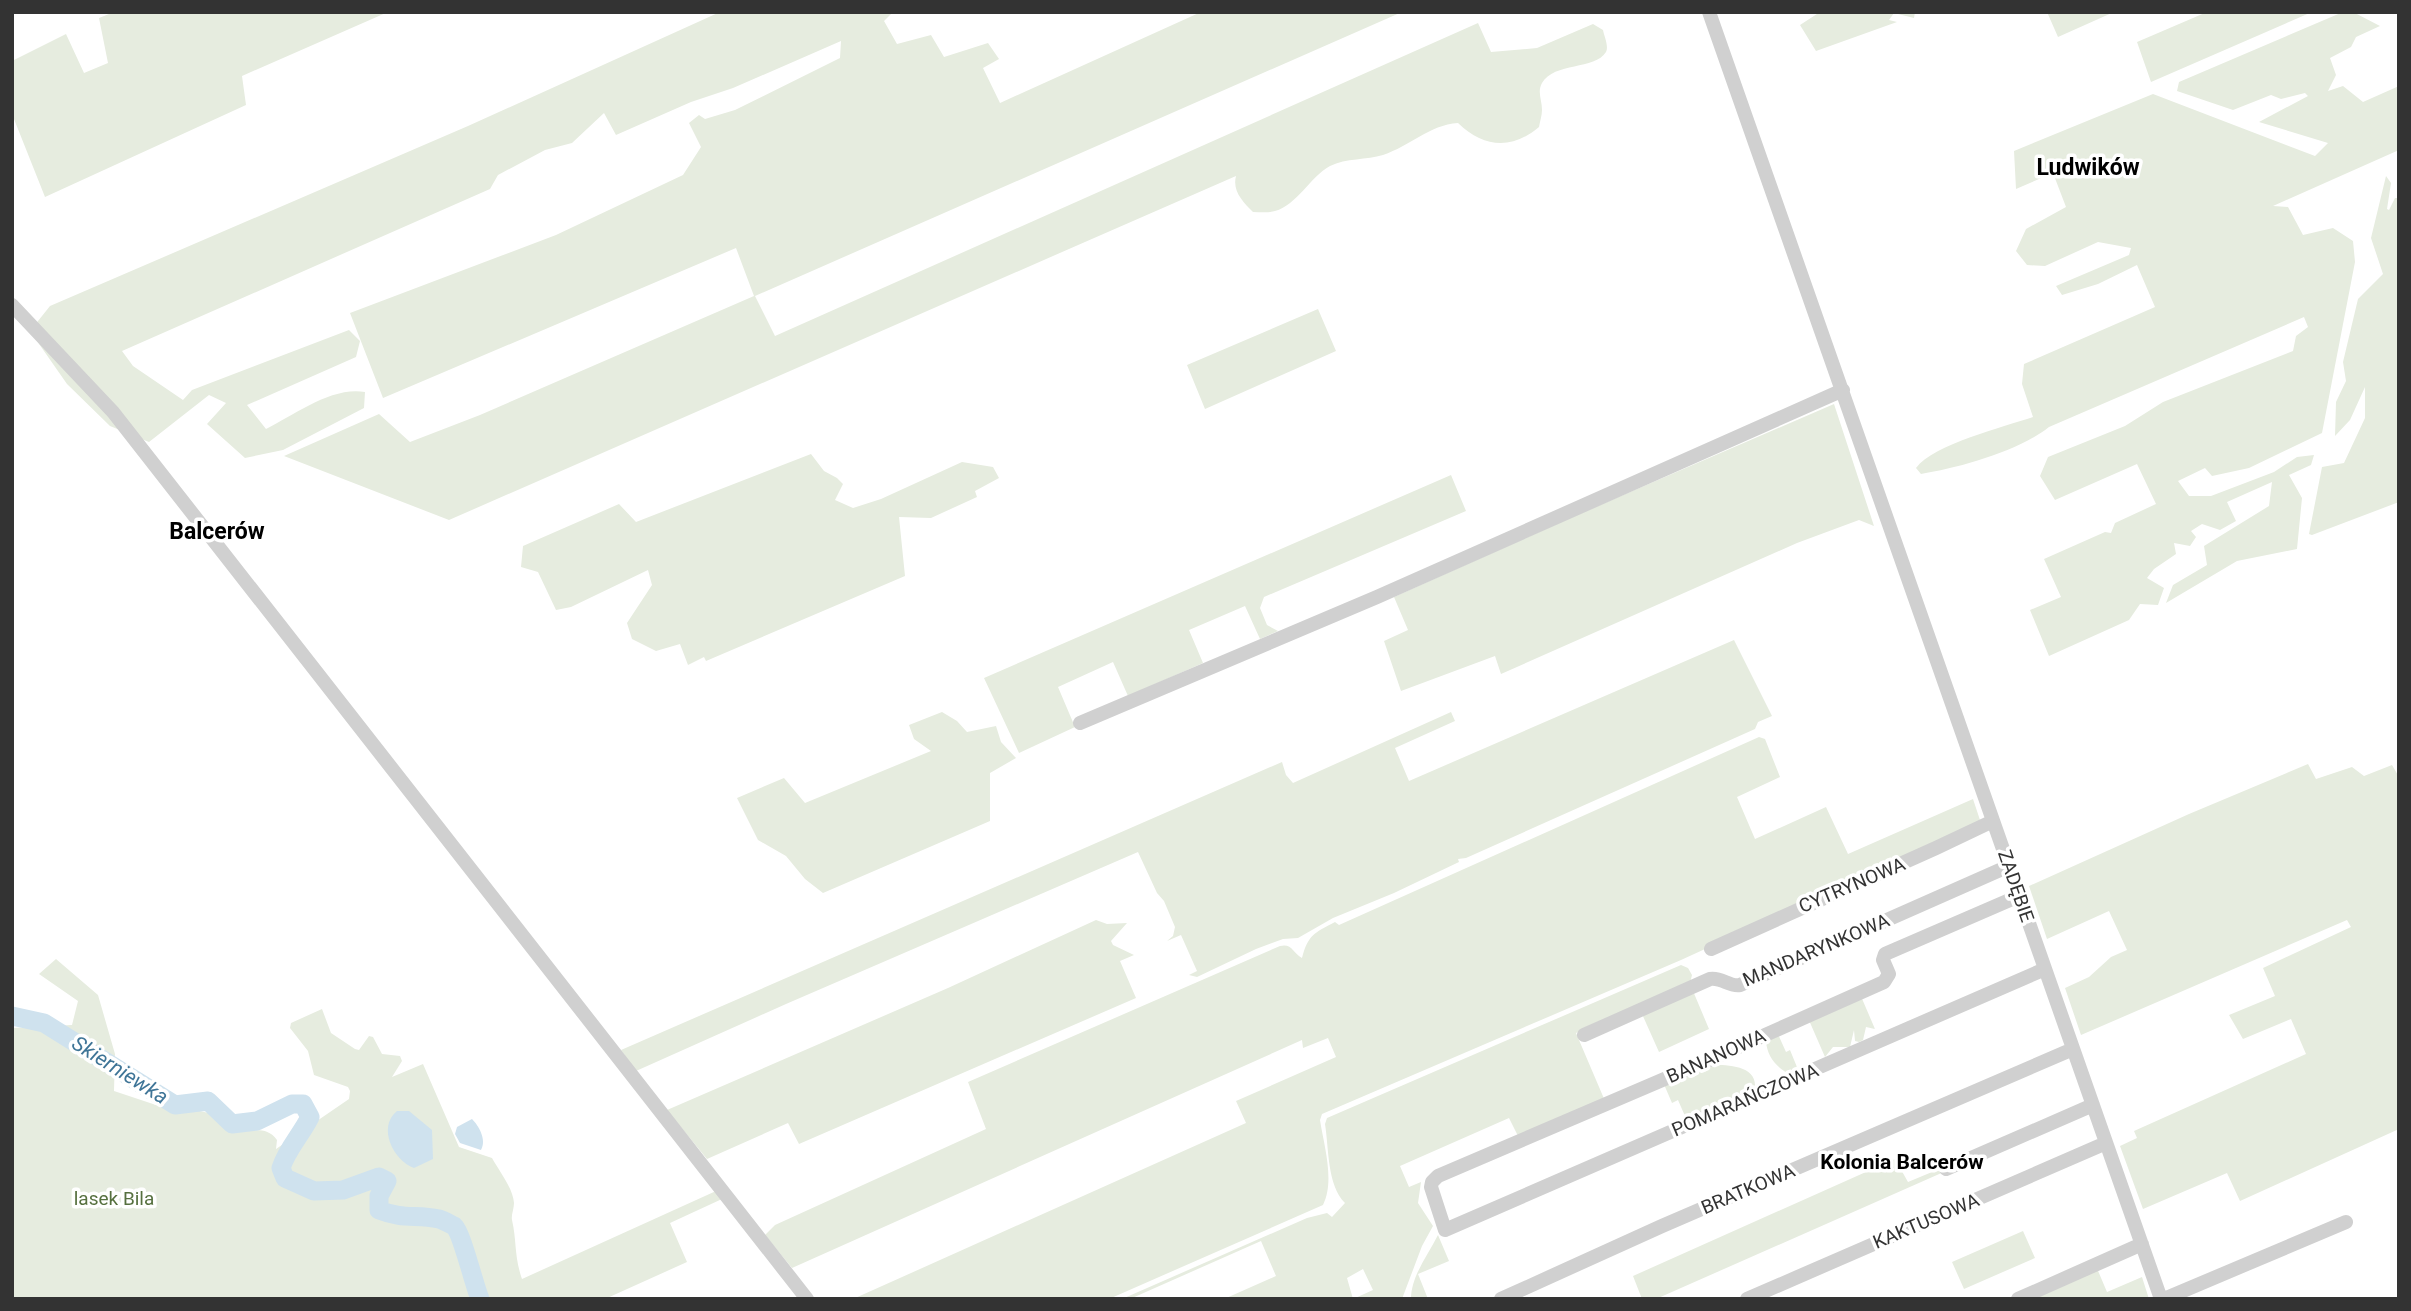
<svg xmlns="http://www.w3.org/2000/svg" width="2411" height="1311" viewBox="0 0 2411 1311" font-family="Roboto,sans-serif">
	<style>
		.green { fill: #e6ecdf }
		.water { fill: #cfe2ee }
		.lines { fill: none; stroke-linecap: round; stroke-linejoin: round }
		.river { stroke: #cfe2ee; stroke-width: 19 }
		.minor { stroke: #d0d0d0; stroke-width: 14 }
		.labels { text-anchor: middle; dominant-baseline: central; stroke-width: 7; stroke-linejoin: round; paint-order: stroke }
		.street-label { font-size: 19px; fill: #333; stroke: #fff }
		.park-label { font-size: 19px; fill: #56703f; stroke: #fff }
		.water-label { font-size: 21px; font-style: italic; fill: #3f7597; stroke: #fff }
		.neighbourhood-label { font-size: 21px; font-weight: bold; fill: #000; stroke: #fff }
		.quarter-label { font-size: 23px; font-weight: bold; fill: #000; stroke: #fff }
	</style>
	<rect width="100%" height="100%" fill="#fff"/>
	<!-- green -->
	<path class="green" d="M114,12H388L242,76L246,105L45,197L12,114V61L66,34L84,73L108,63L99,18Z
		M720,12H893L884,21L897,44L931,35L944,57L988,43L999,59L983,68L1000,103L1201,12H1402L755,296L775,336L1478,23L1491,52L1537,48L1593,24L1603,30C1604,36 1609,46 1606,52C1595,70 1554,62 1542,83C1537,92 1542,100 1542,110C1542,115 1540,121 1539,127C1512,150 1484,148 1458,123C1429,125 1410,146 1383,155C1367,160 1346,158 1330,166C1310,177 1297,205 1275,211C1269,213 1260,212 1253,212C1243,202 1232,191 1236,176L449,520L284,456L379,414L410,442L480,415L754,296L736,248L383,398L350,313L556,235L683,175L701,147L689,123L699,115L705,119L735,110L840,58L841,41L733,88L691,102L616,135L604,113L572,143L545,150L498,175L490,189L122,351L133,366L183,400L192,390L349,330L360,341L356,357L247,405L266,429C294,415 332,386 365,392L364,408L283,450L245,458L207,424L226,403L209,395L149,442L110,426L67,384L30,331L50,306L468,126Z
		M1820,12H1915L1914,18L1894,13L1889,20L1897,22L1816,51L1800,25Z
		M2047,12H2114L2058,37Z
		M2207,12H2312L2151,82L2137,42Z
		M2343,12H2353L2380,26L2356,37L2351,47L2330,58L2336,75L2328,91L2343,86L2363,102L2399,86V150L2273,206L2288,207L2303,235L2333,228L2353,241L2355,262L2322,433L2249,468L2212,476L2205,468L2178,481L2189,496H2211L2274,472L2297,457L2314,455L2311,465L2289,475L2302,498L2297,549L2237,561L2166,603L2173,585L2207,565L2204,546L2269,506L2272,482L2227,502L2236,521L2220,530L2202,524L2191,531L2196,537L2190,546L2174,543L2176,554L2154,569L2147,578L2164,588L2158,605L2140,604L2129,620L2049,656L2030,610L2061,597L2044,559L2105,532L2111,533L2115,523L2156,504L2137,464L2055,500L2040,476L2048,457L2125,426L2163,402L2293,351L2296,336L2308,327L2304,317L2049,427C2019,451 1959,468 1921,474L1916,468C1934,444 2004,427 2033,417L2022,384L2024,364L2155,307L2137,265L2098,284L2062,295L2056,286L2129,255L2131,248L2098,242L2045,266L2027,265L2016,251L2026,229L2066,207L2053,173L2016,189L2014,151L2153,94L2315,156L2328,143L2259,122L2308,96L2305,93L2281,99L2271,95L2233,110L2177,91L2179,82Z
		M2386,176L2391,183L2387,209L2389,210L2395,198H2397L2399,237V502L2312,535L2309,534L2322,467L2344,463L2365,418V387L2350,420L2335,436L2336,402L2346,381L2343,362L2358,299L2383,274L2371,238Z
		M1318,309L1336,351L1205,409L1187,365Z
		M1834,404L1874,526L1859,520L1797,543L1501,674L1495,656L1401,691L1384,641L1408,630L1394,597L1577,515Z
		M811,454L824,471L837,478L843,484L835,500L853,508L881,499L962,462L993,467L999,478L975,491L977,497L931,518L899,517L905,576L706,661L704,657L688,665L680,644L656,651L632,639L627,623L652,585L648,570L571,607L556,610L538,572L521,567L523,546L619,504L636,522Z
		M1451,475L1466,511L1264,597L1260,608L1267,625L1278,631L1260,639L1245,606L1189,630L1203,663L1128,696L1113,662L1058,687L1075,727L1019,753L984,678Z
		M1734,640L1772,716L1758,722L1755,729L1466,858L1458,859L1459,862L1394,893L1333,918L1298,938L1283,939L1256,949L1197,977L1189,975L1197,971L1181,935L1167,941L1173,936L1175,927L1164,901L1157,893L1138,852L786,1004L636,1071L621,1050L1282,762L1286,775L1293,783L1451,712L1455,721L1395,748L1409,781Z
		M942,712L957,721L967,732L996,726L1001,742L1016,758L990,773V821L823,893L805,879L786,856L758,840L737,798L784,778L805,803L931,751L914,739L909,725Z
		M1759,737L1765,739L1780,777L1737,797L1755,839L1826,807L1848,854L1973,799L1981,823L1681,960L1322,1114L1320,1120C1324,1146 1335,1181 1323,1205L1109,1299H853L1246,1123L1236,1101L1336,1057L1328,1038L1303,1048L1302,1040L792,1268L765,1235L775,1225L986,1129L968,1082L1280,946C1292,943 1293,953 1302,958C1308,935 1314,933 1335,922L1339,925Z
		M2308,764L2316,779L2352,767L2364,776L2392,765L2399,777V1129L2240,1201L2227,1173L2143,1209L2120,1146L2137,1138L2134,1131L2306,1054L2291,1019L2243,1039L2229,1015L2275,996L2263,968L2351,927L2347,920L2081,1035L2065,988L2089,977L2111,957L2127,950L2109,911L2047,939L2029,886L2189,814Z
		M1096,920L1107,924L1127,923L1111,941L1113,945L1134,955L1120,961L1136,998L799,1144L788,1123L707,1159L667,1110L948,988Z
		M56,959L98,995L115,1054L114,1091L180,1113C197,1107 212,1113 227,1123C228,1124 235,1128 236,1129C252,1134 265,1124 277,1140L276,1149L349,1099L350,1091L348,1087L314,1075L308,1051L290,1028L291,1023L322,1009L331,1033L355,1049L359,1050L369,1036L373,1037L382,1054L400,1056L402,1061L392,1077L423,1064L459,1147L492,1158C499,1171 513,1188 514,1203C514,1209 511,1215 512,1220C517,1242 514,1256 522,1279L716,1191L722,1199L670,1223L687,1262L605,1299H12V1028L72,1025L78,1001L39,974Z
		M1681,965L1688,968L1692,975L1690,983L1576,1033L1605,1101L1519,1138L1509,1118L1400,1166L1409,1187L1421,1182L1418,1203L1433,1226L1422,1246L1402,1299H1353L1373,1290L1363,1269L1347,1278L1353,1299H1224L1276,1276L1261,1241L1130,1299H1122L1307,1218L1327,1213L1332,1217L1345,1203C1327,1185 1329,1149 1325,1124L1327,1118Z
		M1693,991L1709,1029L1659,1052L1642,1014Z
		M1860,994L1875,1029L1866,1027L1863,1040L1859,1042L1855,1041L1854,1030L1850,1047H1833L1825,1057L1808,1018Z
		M1777,1032L1786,1052L1790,1050L1799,1072L1791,1075C1777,1068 1767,1057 1766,1041Z
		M1712,1064C1729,1066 1757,1065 1755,1088L1688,1123L1678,1100L1672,1103L1663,1082Z
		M1895,1159L1908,1182L1944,1167L1946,1171L1656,1299H1642L1633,1276Z
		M2023,1231L2035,1258L1964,1289L1952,1262Z
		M1438,1235L1449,1261L1418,1274L1428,1299H1411C1411,1276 1428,1255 1438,1235Z
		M2096,1266L2107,1292L2142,1277L2149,1299H2026Z"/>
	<!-- water -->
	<path class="water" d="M397,1111H409L432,1130L433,1159L414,1168C393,1160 377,1127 397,1111Z
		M472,1119C479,1126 487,1140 481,1150L460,1143L455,1134L457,1127Z"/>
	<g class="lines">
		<!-- river -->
		<path class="river" d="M12,1016L44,1023L175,1105L208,1101L232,1124L257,1121L292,1104H303L310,1117C301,1135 287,1149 281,1168L285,1178L314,1191L343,1190L379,1177L387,1181L379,1196V1210C404,1220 416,1214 439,1219C443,1220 450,1224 454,1226C462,1233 474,1285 480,1299"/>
		<!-- minor -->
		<path class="minor" d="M1709,12L2161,1299
			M12,305L113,412L807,1299
			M1080,723L1377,597L1843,390
			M2019,896L1885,954L1883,960L1889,974L1884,982L1709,1060L1438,1176L1432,1182L1431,1187L1445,1230L2045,969
			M1711,949L1936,848L1993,821
			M1584,1035L1710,979C1722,977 1729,987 1740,985L2009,866
			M1946,1169L2093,1105
			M1501,1299L1662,1226L2073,1049
			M1747,1299L2106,1143
			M2018,1299L2142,1244
			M2164,1299L2346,1222"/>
	</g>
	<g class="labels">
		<!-- street labels -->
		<g class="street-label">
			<text transform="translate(1852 885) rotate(-23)">CYTRYNOWA</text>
			<text transform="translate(2016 886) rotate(71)">ZADĘBIE</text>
			<text transform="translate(1816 950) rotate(-23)">MANDARYNKOWA</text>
			<text transform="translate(1716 1056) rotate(-24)">BANANOWA</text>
			<text transform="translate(1745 1100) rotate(-23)">POMARAŃCZOWA</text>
			<text transform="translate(1748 1189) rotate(-23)">BRATKOWA</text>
			<text transform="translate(1926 1221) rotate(-23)">KAKTUSOWA</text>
		</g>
		<!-- park labels -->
		<g class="park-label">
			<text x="114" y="1198">lasek Bila</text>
		</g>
		<!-- water labels -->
		<g class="water-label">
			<text transform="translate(120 1070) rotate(32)">Skierniewka</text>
		</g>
		<!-- neighbourhood labels -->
		<g class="neighbourhood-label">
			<text x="1902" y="1162">Kolonia Balcerów</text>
		</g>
		<!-- quarter labels -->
		<g class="quarter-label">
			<text x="2088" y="167">Ludwików</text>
			<text x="217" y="531">Balcerów</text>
		</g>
	</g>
	<!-- border -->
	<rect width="2411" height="1311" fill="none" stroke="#333333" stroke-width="28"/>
</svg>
